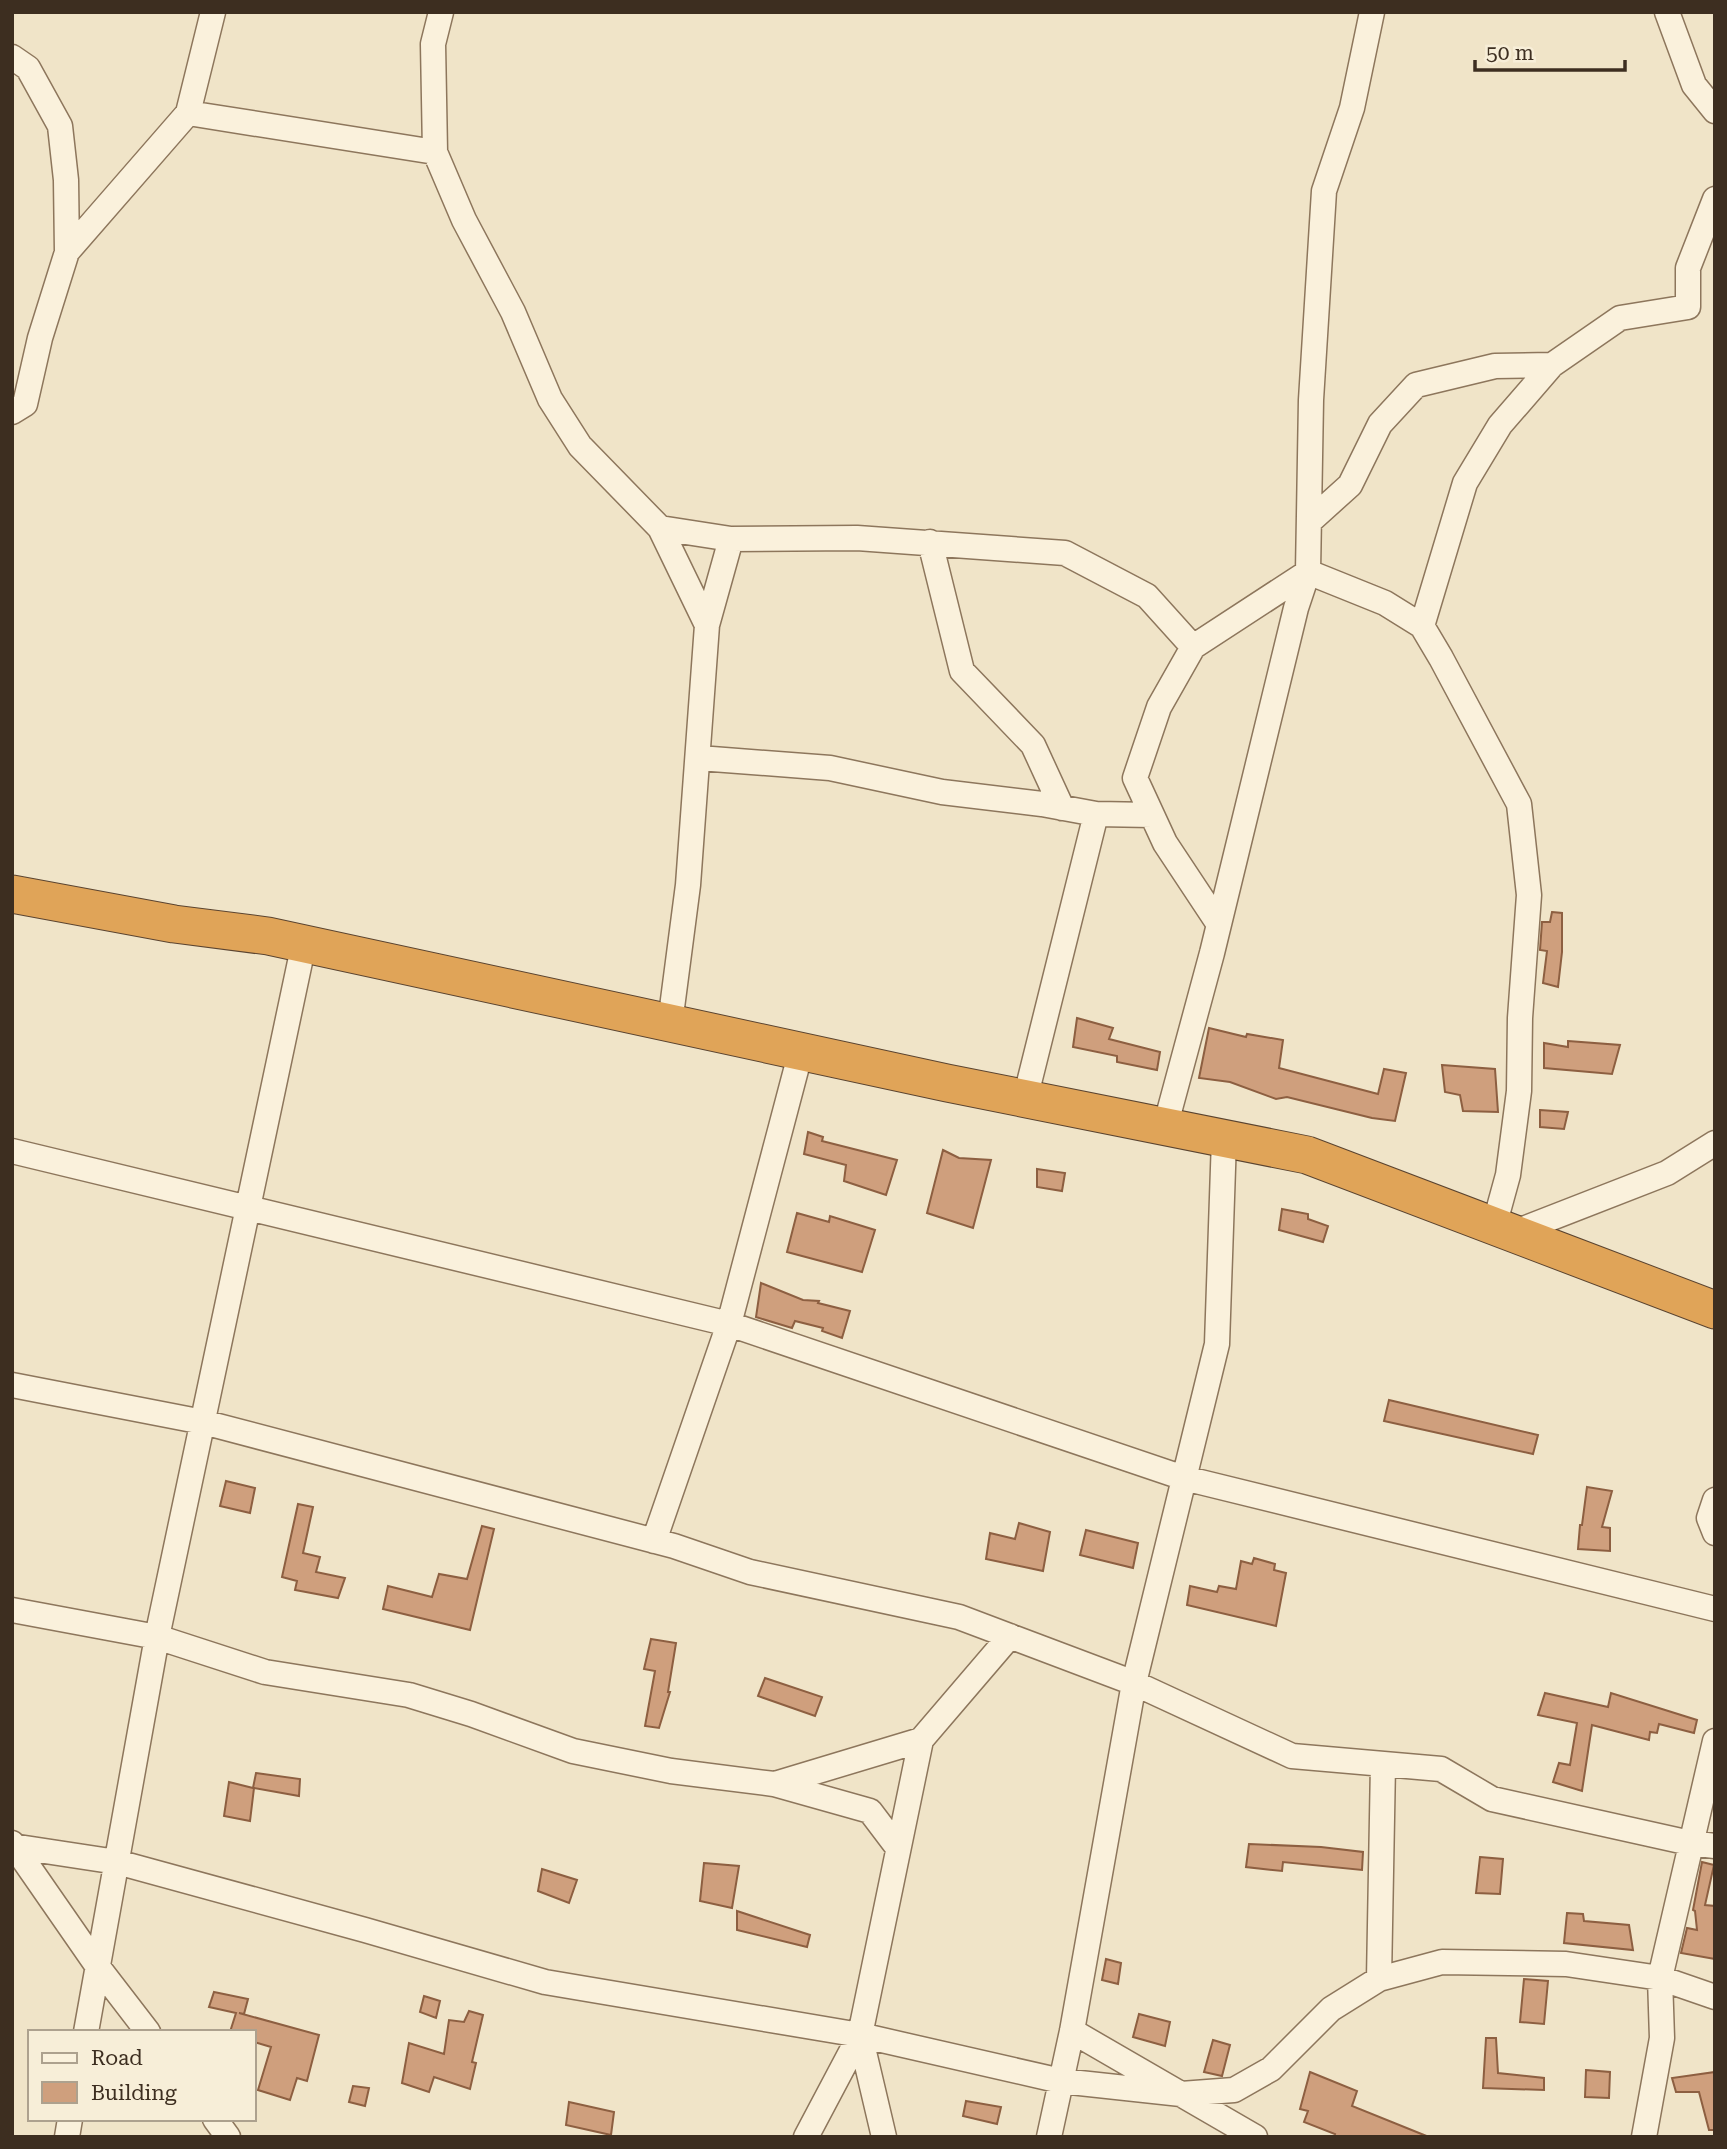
<svg xmlns="http://www.w3.org/2000/svg" width="1727" height="2149" viewBox="0 0 1727 2149" font-family="'Roboto Serif',serif">
	<style>
		.building { fill: #cf9f7d; stroke: #8d5f41; stroke-width: 2 }
		.lines { fill: none; stroke-linecap: round; stroke-linejoin: round }
		.minor-casing { stroke: #8d765c; stroke-width: 27 }
		.highway-casing { stroke: #5b4430; stroke-width: 39 }
		.minor { stroke: #faf1dc; stroke-width: 24 }
		.highway { stroke: #e0a458; stroke-width: 37 }
	</style>
	<rect width="100%" height="100%" fill="#f0e4c8"/>
	<!-- building -->
	<path class="building" d="M1552,912L1562,913V952L1558,987L1543,983L1547,951L1540,950L1542,922H1550Z
		M1077,1018L1113,1028L1109,1039L1160,1052L1157,1070L1117,1062V1056L1073,1047Z
		M1209,1028L1246,1037L1247,1034L1283,1040L1279,1068L1378,1094L1384,1069L1406,1073L1395,1121L1372,1118L1287,1097L1276,1099L1230,1082L1199,1078Z
		M1568,1041L1620,1045L1612,1074L1544,1068V1043L1568,1047Z
		M1442,1065L1495,1069L1498,1112L1463,1111L1460,1095L1445,1092Z
		M1540,1110L1568,1112L1564,1129L1540,1127Z
		M808,1132L823,1137L822,1141L897,1160L886,1195L844,1181L846,1165L804,1154Z
		M943,1150L959,1158L991,1160L973,1228L927,1213Z
		M1037,1169L1065,1173L1062,1191L1037,1187Z
		M1282,1209L1308,1214V1219L1328,1226L1323,1242L1279,1230Z
		M797,1213L829,1222L830,1216L875,1230L862,1272L787,1252Z
		M761,1283L803,1300L819,1301L818,1303L850,1311L842,1338L822,1331L823,1328L795,1321L792,1328L756,1317Z
		M1389,1400L1538,1435L1533,1454L1384,1421Z
		M226,1481L255,1488L250,1513L220,1506Z
		M1587,1487L1612,1491L1602,1527L1610,1528V1551L1578,1549L1580,1525H1582Z
		M298,1504L313,1507L303,1553L320,1557L316,1572L345,1578L338,1598L295,1590L297,1581L282,1577Z
		M1019,1523L1050,1532L1043,1571L986,1559L990,1533L1015,1539Z
		M482,1526L494,1529L470,1630L383,1609L388,1586L432,1597L439,1574L467,1579Z
		M1086,1530L1138,1543L1133,1568L1080,1555Z
		M1254,1558L1275,1564L1274,1570L1286,1573L1276,1626L1187,1605L1190,1586L1217,1592L1219,1586L1236,1589L1241,1561L1252,1564Z
		M651,1639L676,1643L668,1692H670L659,1728L645,1726L655,1671L644,1669Z
		M765,1678L822,1697L815,1716L758,1696Z
		M1545,1693L1608,1707L1611,1693L1697,1720L1694,1733L1659,1724L1657,1733L1650,1732L1649,1740L1592,1725L1582,1791L1553,1782L1559,1763L1570,1765L1577,1723L1538,1715Z
		M256,1773L300,1779L299,1796L254,1788L250,1821L224,1816L229,1782L253,1788Z
		M1249,1844L1321,1847L1363,1852L1362,1870L1283,1862L1282,1871L1246,1867Z
		M1480,1857L1503,1859L1500,1894L1476,1893Z
		M1702,1862L1714,1865L1705,1905L1715,1906V1959L1681,1953L1687,1928L1697,1930L1695,1911L1693,1910Z
		M704,1863L739,1866L732,1908L700,1901Z
		M542,1869L577,1880L569,1903L538,1891Z
		M737,1911L810,1935L807,1947L737,1930Z
		M1567,1913L1583,1914L1584,1921L1629,1925L1633,1950L1564,1943Z
		M1106,1959L1121,1963L1118,1984L1102,1980Z
		M1524,1979L1548,1981L1544,2024L1520,2022Z
		M214,1992L248,1999L244,2014L239,2013L319,2035L307,2081L297,2078L290,2100L258,2090L271,2047L254,2042V2032H230L236,2013L209,2007Z
		M424,1996L440,2001L436,2018L420,2012Z
		M469,2011L483,2015L472,2062L476,2063L470,2089L434,2077L429,2092L402,2083L409,2043L444,2054L449,2020L464,2022Z
		M1139,2014L1170,2022L1165,2046L1133,2037Z
		M1486,2038H1496L1498,2073L1544,2078V2090L1483,2088Z
		M1213,2040L1230,2045L1222,2076L1204,2072Z
		M1586,2070L1610,2072L1609,2098L1585,2097Z
		M1310,2072L1357,2091L1352,2106L1429,2137H1334L1335,2134L1304,2122L1308,2111L1300,2109Z
		M1715,2072V2130H1709L1699,2092H1676L1672,2078Z
		M353,2086L369,2088L365,2106L349,2102Z
		M966,2101L1001,2107L997,2124L963,2116Z
		M569,2102L614,2112L611,2135L566,2125Z"/>
	<g class="lines">
		<!-- minor casing -->
		<g class="minor-casing">
			<path id="minor" d="M441,12L433,44L435,152L464,220L513,312L550,399L580,446L660,528
				M1667,12L1694,85L1715,111
				M12,57L28,68L60,126L66,180L67,252L40,338L25,404L12,412
				M188,113L213,12
				M67,252L188,113L435,152
				M1309,522L1350,485L1380,424L1416,385L1495,366L1552,365L1620,318L1688,307V268L1715,199
				M930,542L962,671L1033,745L1062,808
				M707,625L660,528L731,539
				M1422,626L1465,483L1500,425L1552,365
				M699,758L830,768L942,792L1042,804L1096,814L1152,815
				M1218,923L1165,843L1135,778L1159,707L1193,647L1308,572L1385,603L1422,626L1441,658L1519,804L1529,895L1520,1018L1519,1091L1508,1175L1494,1226
				M670,1023L688,885L707,625L731,539L857,538L1065,553L1147,596L1193,647
				M1025,1099L1096,814
				M1165,1127L1212,953L1296,608L1308,572L1311,400L1324,191L1352,108L1372,12
				M12,1151L729,1324L801,1051
				M1513,1233L1667,1173L1715,1143
				M12,1385L203,1422L674,1546L750,1572L959,1617L1134,1683L1292,1756L1441,1769L1492,1799L1690,1843L1715,1846
				M1715,1500L1709,1518L1715,1533
				M654,1541L729,1324L1184,1478L1715,1609
				M12,1610L157,1637L265,1672L409,1695L471,1714L573,1751L671,1771L774,1784L870,1811L898,1848
				M775,1784L921,1740
				M12,1843L98,1967L148,2032
				M12,1846L117,1862L365,1930L545,1982L860,2035L1061,2081L1181,2094L1234,2090L1271,2069L1331,2009L1379,1979L1442,1962L1566,1964L1660,1978L1715,1997
				M1379,1979L1383,1764
				M1072,2031L1255,2137
				M86,2032L157,1637L304,943
				M860,2035L884,2137
				M215,2119L228,2137
				M67,2137L70,2119
				M806,2137L860,2035L921,1740L1010,1636
				M1049,2137L1072,2031L1134,1683L1217,1344L1224,1139
				M1644,2137L1662,2038L1660,1978L1715,1741"/>
		</g>
		<!-- highway casing -->
		<g class="highway-casing">
			<path id="highway" d="M12,894L174,924L268,936L947,1083L1307,1155L1715,1310"/>
		</g>
		<!-- minor -->
		<use href="#minor" class="minor"/>
		<!-- highway -->
		<use href="#highway" class="highway"/>
	</g>
	<!-- border -->
	<rect width="1727" height="2149" fill="none" stroke="#3d2e20" stroke-width="28"/>
	<!-- legend -->
	<rect x="28" y="2030" width="228" height="91" fill="#f7eed8" stroke="#ada18e" stroke-width="2"/>
	<rect x="42" y="2053" width="35" height="10" fill="#faf1dc" stroke="#ada18e" stroke-width="2"/>
	<text x="91" y="2065" font-size="21" fill="#3d2e20">Road</text>
	<rect x="42" y="2082" width="35" height="21" fill="#cf9f7d" stroke="#ada18e" stroke-width="2"/>
	<text x="91" y="2100" font-size="21" fill="#3d2e20">Building</text>
	<!-- scale -->
	<path d="M1475 60v10h150v-10" fill="none" stroke="#3d2e20" stroke-width="3.5"/>
	<text x="1486" y="60" font-size="21" fill="#3d2e20" stroke="#f7eed8" stroke-width="5" paint-order="stroke">50 m</text>
</svg>
